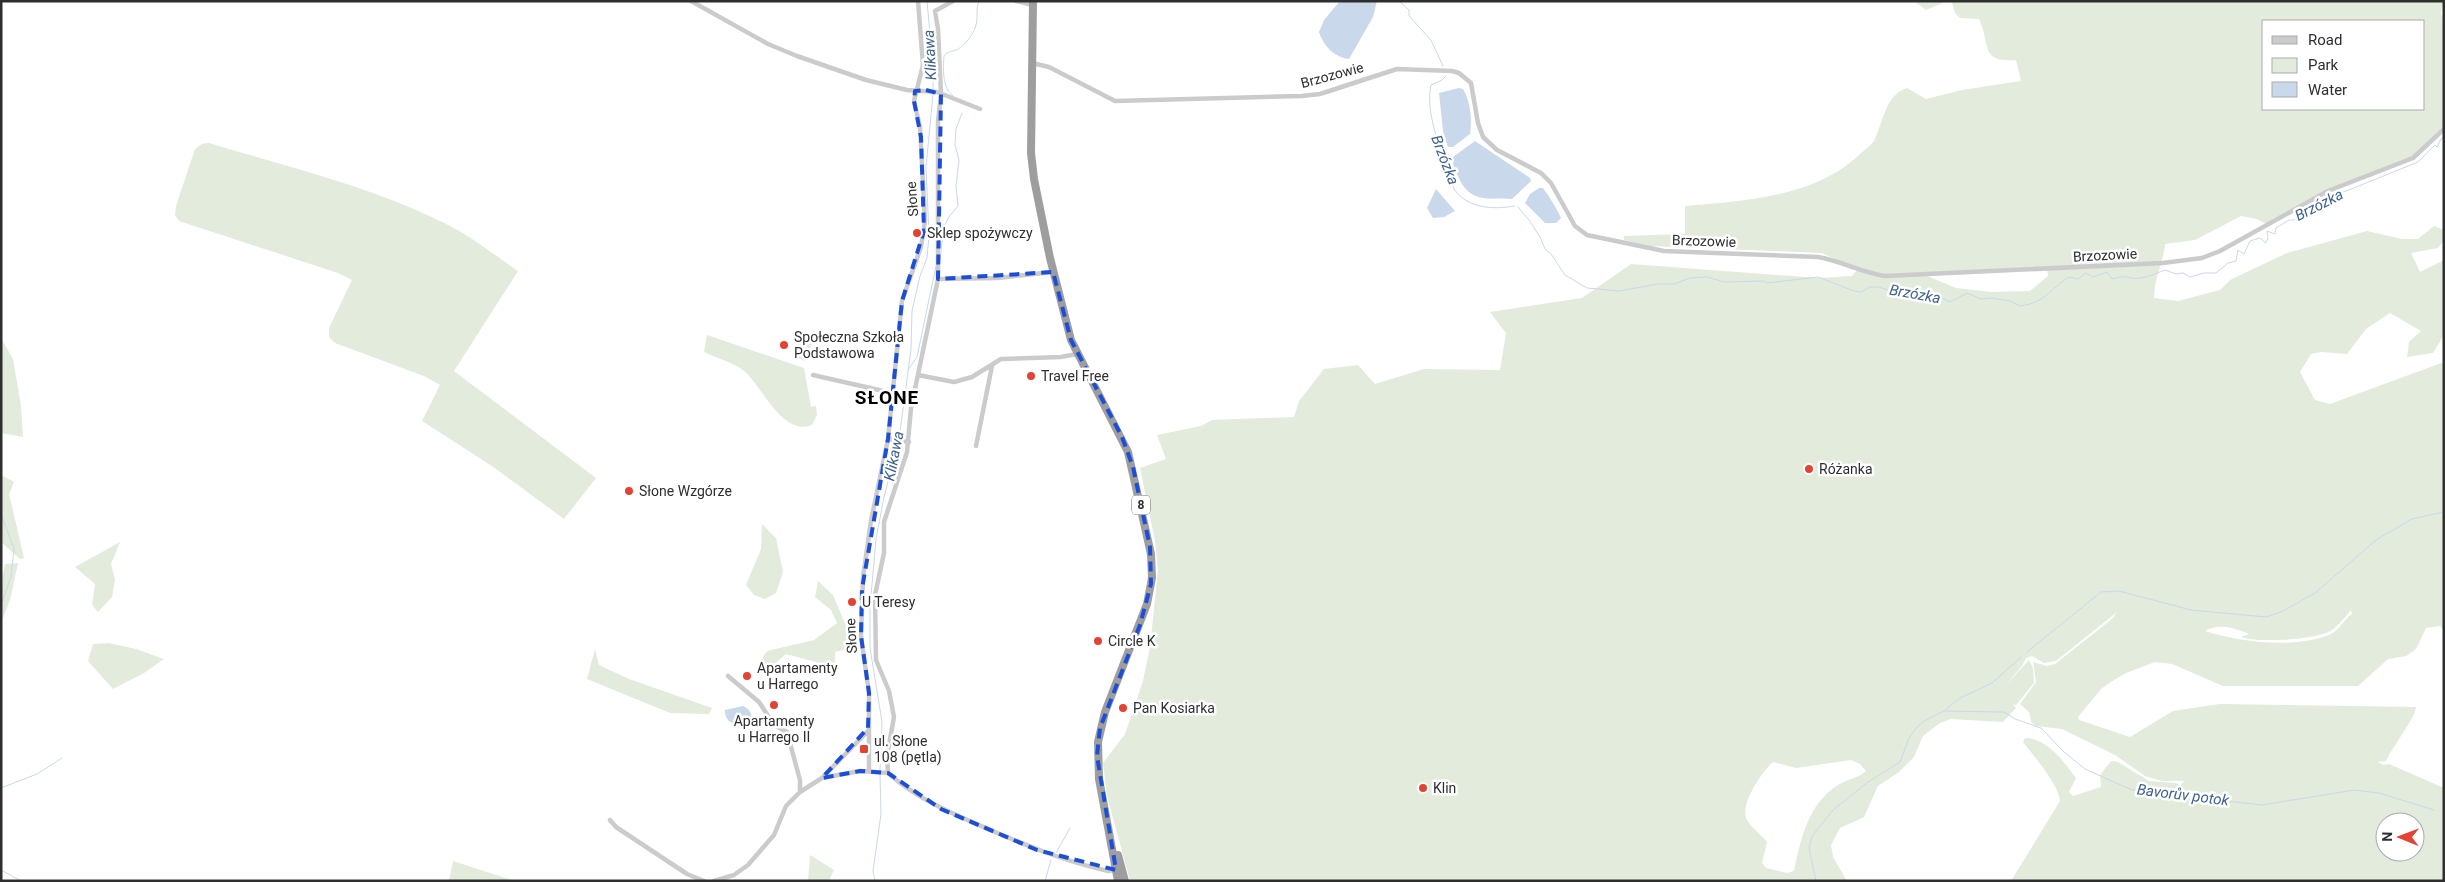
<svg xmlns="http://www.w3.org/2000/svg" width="2445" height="882" viewBox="0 0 2445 882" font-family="Roboto,sans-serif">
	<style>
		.green { fill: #e2ebdc; fill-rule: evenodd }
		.water { fill: #c9d8eb }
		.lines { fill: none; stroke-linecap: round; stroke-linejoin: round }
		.stream { stroke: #c9d8eb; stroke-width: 1 }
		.minor { stroke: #cbcbcb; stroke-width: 4.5 }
		.trunk { stroke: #9e9e9e; stroke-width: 8 }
		.marked { fill: none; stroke: #1d4ed8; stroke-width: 4; stroke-dasharray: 10 6; stroke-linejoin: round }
		.poi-dot { fill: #e14434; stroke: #fff; stroke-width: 2 }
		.labels { text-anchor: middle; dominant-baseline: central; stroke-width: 5; stroke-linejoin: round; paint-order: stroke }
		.shield { fill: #fff; stroke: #6d6d6d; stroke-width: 1 }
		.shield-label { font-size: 12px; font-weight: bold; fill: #2e2e2e }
		.street-label { font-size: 14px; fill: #2e2e2e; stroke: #fff }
		.poi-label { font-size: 14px; fill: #2e2e2e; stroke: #fff; text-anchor: start }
		.water-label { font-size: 15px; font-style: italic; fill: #3e628e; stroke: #fff }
		.district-label { font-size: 19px; font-weight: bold; letter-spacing: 1px; fill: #000; stroke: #fff }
	</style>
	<rect width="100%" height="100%" fill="#fff"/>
	<!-- green -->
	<path class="green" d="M1914,1H2443L2441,14L2444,19V129L2413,158L2349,182L2268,225L2257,219L2241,216L2195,240L2165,244C2163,264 2154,279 2154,298L2178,301L2220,290L2230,280L2287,253L2367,231L2402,239H2418L2434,226L2444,230V240L2438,248L2411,253L2420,272L2444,260V335L2433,353L2407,357L2409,342L2421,331L2390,313L2366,329L2347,354L2321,352L2311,354L2300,372L2315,400L2330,404L2444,362V630L2440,626L2426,628L2416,649L2406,656L2388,659L2358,686H2223L2172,664L2155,662L2126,673L2111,682L2101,689L2078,717L2079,720L2130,737L2173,711L2220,704L2416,707C2417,715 2391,749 2386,761L2377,762L2384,765L2389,764L2444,788V881H2011L2060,801C2059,785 2033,755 2023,742L2025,738C2047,738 2064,762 2076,778L2069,792L2073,796L2101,787L2100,775L2111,761L2118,762L2149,781L2177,783L2180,786L2184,781H2162L2145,776L2115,755L2062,729L2036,726L2031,722L2029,712L2020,704L2036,682L2033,662L2047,666L2055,664L2112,619L2117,612L2056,661L2044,663L2032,656L2026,658L2022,666L2004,687L2029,660L2033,668L2034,683L2016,705L2013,704L2016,708L2003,722L1951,719L1940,723L1923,736L1914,757L1899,772L1878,786L1864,817L1840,828L1831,845L1833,857L1847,881H1130L1107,796L1103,763L1125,734L1143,681L1150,647L1158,570L1155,541L1140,468L1166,459L1157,435L1201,426L1212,420L1294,417L1299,401L1324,369L1358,365L1375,384L1424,369L1500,370L1506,333L1490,312L1582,298L1631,264L1818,278L1852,276L1857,270L1822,253L1649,246L1624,240V236L1685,234V206C1744,201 1816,197 1860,154C1864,150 1871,146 1874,141C1883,123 1885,95 1907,88L1926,99L1962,90L2021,81L2016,60C1979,63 1991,44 1979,19L1960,18L1955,13L1952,3L1945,2L1926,10ZM2264,21H2424V109H2264ZM2047,269L2048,276L2030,291L1992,292L1956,288L1925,275ZM2351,610L2352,614C2343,620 2339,631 2329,635C2292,649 2241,642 2205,631C2219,623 2235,628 2249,634L2241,637C2257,643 2318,640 2332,630C2339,625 2345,617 2351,610ZM1851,760L1860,764L1866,771C1859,778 1847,779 1838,785C1808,804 1801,838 1794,871L1787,873L1766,868L1762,863L1767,842C1761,834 1750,827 1746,818C1741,802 1762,772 1773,762L1796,768ZM2385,822H2415V852H2385Z
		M209,143C288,167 370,186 444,223C470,235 494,255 518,271L454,371L596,478L564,519L492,466L422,421L440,385L424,376L335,343L329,337V328L352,280L338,273L179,221L175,215L176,206L195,149L202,144Z
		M707,335L804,368L811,407L816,406L817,415L812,425C782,437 762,385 743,370C732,362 716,358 704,352Z
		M801,337L813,341L806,361L794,357Z
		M1,338L13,359L21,406L23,437L1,433Z
		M3,476L14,482L9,494L24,558L20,559L1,542V477Z
		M762,524L776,538L783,572L776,593L765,599L754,595L746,585L761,549Z
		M120,542L111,564L115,580L112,597L98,612L92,605L95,584L75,567Z
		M18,563L10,600L1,623V584L5,564Z
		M818,581L833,595L846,626L856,629L857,647L835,652V662L827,669L816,662L786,654L772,666H765L763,657L767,651L814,640L837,623L831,610L815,597Z
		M109,643L136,649L164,659L144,673L113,689L88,661L93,644Z
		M595,649L599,665L629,679L712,708L709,714L670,713L587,679Z
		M810,855L834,870L829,881H808Z
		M453,861L515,881H449Z"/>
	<!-- water -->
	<path class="water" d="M1340,1H1377L1373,17L1349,59C1334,57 1324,47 1319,32L1324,20Z
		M1459,88L1463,89C1471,103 1472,119 1470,134L1453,147H1448L1443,131L1439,93Z
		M1475,141L1530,178L1531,181L1512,199C1487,198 1469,203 1458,176C1455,170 1452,165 1453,157Z
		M1539,188H1543C1550,198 1556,207 1561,218L1556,223H1545L1525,203L1530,194Z
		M1436,189L1455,211L1444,217L1433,218L1427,208Z
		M743,706C751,710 752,714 752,723L745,728C735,726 724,721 725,710Z"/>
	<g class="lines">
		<!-- stream -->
		<path class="stream" d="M927,1L933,67V90
			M1309,1H1317
			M1399,1L1409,10V16L1431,40L1443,66
			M1446,76L1442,80L1431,85C1424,115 1445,159 1454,189C1467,208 1492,210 1514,206
			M953,96C942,88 943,68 944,56C948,51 952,52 958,49C964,46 973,35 975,28C979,19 975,10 979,1
			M1518,207L1529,220L1540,237L1545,249L1551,254L1565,275L1587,288L1619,291L1658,284H1674L1690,278L1707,277L1724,282L1764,281L1767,283L1818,277L1854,291L1861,292L1870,287H1878L1903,294L1920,293L1926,298L1940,297L1950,302L1967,293L1981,299L1992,298L2010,301L2020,306C2045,303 2050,289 2069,277L2078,279L2086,273L2093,277L2107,272L2112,279C2128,274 2128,280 2140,278C2150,277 2156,273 2165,270L2176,274L2183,273L2190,277L2204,273H2216L2228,263L2236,261L2238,250L2244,254L2250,241L2260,238L2266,243L2268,238L2267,231L2275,234L2276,228L2289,220H2294C2300,214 2307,209 2314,204L2418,162L2435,145L2437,147L2441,139L2444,137
			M940,262L943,231L948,218L958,206L956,186L959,160L955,145L956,129L962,113
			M908,370L917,357L936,266
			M899,439L911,349L912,311L920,276L927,258L929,235L926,167L933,94
			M1,514L14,549L11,577L1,605
			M2027,652L2101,592L2119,591L2191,610L2266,617L2281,612L2315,593L2376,540L2412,519L2444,512
			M1945,710L1960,698L1992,683L2021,657
			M880,770L882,722L870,648V607L876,539L884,497L898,443
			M1,788L37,774L62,758
			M1056,853L1070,828
			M1,870L21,881
			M875,881L873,871L881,814L880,774
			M1045,881L1051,860
			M1816,881L1809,848L1812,836L1833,810L1868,782L1900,762L1909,738L1916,728L1926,720L1944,711L2004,712L2015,719L2041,728L2064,752L2085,769L2132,790L2262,805L2354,790L2379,793L2434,810"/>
		<!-- minor -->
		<path class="minor" d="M691,1L768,44L797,56L866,80L907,90L937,92L980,109
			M1016,1L1033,5
			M1032,63L1049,67L1115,101L1302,96L1320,94L1397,69L1452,71L1459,73L1471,83L1478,123L1483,137L1497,150L1541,173L1551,183L1575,226L1587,235L1664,251L1818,257C1841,261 1861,272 1885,276L2163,263L2202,258L2220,251L2328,191L2413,158L2444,129
			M938,279L998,278L1053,272
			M813,375L892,393
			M918,375L954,382L972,377L1001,359L1061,357L1077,354
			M888,439L909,442
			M976,446L992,366
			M728,676L759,702L774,725L787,732L800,780V792
			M869,771V693L861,636L863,577L871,521L888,439L902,301L921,247L925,221L920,127L914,101L923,65L918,1
			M888,773L887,756L894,717L889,691L876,660L875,595L884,553V522L907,452L911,408L938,279V121L941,94L938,29L935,11L953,1
			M888,773C917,799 953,814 988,829C1030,847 1064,861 1108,871L1116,870
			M822,778L860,771L888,773
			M610,820L616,827L687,874L704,881
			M714,881L734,875L748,865L774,835L786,806L800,792L822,778L868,731"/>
		<!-- trunk -->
		<path class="trunk" d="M1033,1L1031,153L1034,179L1050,258L1071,340L1128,452L1151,554L1152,578L1147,604L1105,712L1098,742L1099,779L1118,881
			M1118,855L1125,881"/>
	</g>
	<!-- marked area -->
	<path class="marked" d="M926,90L941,94L938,279L1053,272L1071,340L1122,437L1133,467L1150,547L1151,584L1140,625L1100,728L1097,756L1116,870L1037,850L941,809L888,773L860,771L822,778L868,728L869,693L861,636L862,589L888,439L902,301L924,231L921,137L914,101L915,91Z"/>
	<!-- markers -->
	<g class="poi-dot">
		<circle cx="917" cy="233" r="5"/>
		<circle cx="784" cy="345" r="5"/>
		<circle cx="1031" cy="376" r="5"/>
		<circle cx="1809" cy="469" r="5"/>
		<circle cx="629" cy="491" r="5"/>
		<circle cx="852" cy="602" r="5"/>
		<circle cx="1098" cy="641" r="5"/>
		<circle cx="747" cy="676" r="5"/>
		<circle cx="774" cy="705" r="5"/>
		<circle cx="1123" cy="708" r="5"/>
		<rect x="859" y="744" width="10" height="10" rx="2.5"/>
		<circle cx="1423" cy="788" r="5"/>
	</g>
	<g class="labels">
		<!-- shield labels -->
		<rect class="shield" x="1132" y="495.5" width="18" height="19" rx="4"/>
		<g class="shield-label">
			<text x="1141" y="505">8</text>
		</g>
		<!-- street labels -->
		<g class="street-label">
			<text transform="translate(1332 75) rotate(-15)">Brzozowie</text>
			<text transform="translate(912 199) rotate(-94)">Słone</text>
			<text transform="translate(1704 241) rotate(2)">Brzozowie</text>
			<text transform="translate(2105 255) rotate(-3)">Brzozowie</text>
			<text transform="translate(851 636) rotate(-93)">Słone</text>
		</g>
		<!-- poi labels -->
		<g class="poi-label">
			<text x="927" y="233">Sklep spożywczy</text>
			<text x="794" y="337">Społeczna Szkoła<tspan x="794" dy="16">Podstawowa</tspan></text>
			<text x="1041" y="376">Travel Free</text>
			<text x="1819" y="469">Różanka</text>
			<text x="639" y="491">Słone Wzgórze</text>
			<text x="862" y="602">U Teresy</text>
			<text x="1108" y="641">Circle K</text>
			<text x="757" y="668">Apartamenty<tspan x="757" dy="16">u Harrego</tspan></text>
			<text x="1133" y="708">Pan Kosiarka</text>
			<text x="774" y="721" text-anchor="middle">Apartamenty<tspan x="774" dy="16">u Harrego II</tspan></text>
			<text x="874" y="741">ul. Słone<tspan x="874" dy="16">108 (pętla)</tspan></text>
			<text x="1433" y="788">Klin</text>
		</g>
		<!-- water labels -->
		<g class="water-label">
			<text transform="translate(930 55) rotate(-93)">Klikawa</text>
			<text transform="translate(1445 160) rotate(69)">Brzózka</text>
			<text transform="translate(2319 205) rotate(-27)">Brzózka</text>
			<text transform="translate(1915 294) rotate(10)">Brzózka</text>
			<text transform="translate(894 456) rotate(-79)">Klikawa</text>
			<text transform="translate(2183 795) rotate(7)">Bavorův potok</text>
		</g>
		<!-- district labels -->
		<g class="district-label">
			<text x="887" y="397">SŁONE</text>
		</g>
	</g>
	<!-- border -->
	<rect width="2445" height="882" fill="none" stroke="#2e2e2e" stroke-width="5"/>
	<!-- legend -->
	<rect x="2262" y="20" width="162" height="90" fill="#ffffff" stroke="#ababab"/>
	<rect x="2272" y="36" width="25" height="8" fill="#cbcbcb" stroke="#ababab"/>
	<text x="2308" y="45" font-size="15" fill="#2e2e2e">Road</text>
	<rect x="2272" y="58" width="25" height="15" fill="#e2ebdc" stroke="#ababab"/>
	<text x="2308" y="70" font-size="15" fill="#2e2e2e">Park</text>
	<rect x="2272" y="82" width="25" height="15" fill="#c9d8eb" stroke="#ababab"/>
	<text x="2308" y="95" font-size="15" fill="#2e2e2e">Water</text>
	<!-- north arrow -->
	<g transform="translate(2400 837) rotate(271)"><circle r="24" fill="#ffffff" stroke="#ababab"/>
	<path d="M0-4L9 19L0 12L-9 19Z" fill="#e14434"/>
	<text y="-8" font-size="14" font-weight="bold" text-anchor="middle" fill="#2e2e2e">N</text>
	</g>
</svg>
